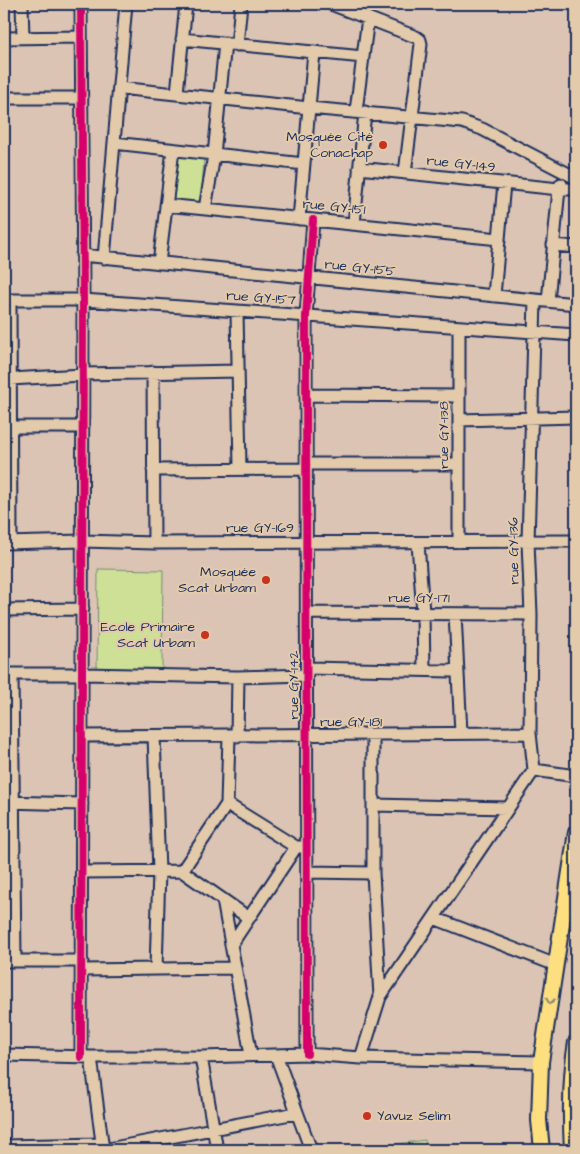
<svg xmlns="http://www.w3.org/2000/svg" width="580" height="1154" viewBox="0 0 580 1154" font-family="'Architects Daughter',sans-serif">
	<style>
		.green { fill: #cde095; stroke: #74887a }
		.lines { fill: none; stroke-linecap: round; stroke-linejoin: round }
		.minor-casing { stroke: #1b2f5e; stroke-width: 15 }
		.major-casing { stroke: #1b2f5e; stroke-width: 18 }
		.minor { stroke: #e3caab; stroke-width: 11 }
		.major { stroke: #fddf80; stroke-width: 14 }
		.cycleway-casing { stroke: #e3caab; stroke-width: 11 }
		.cycleway { stroke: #d6006c; stroke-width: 8 }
		.oneway { stroke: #8c876f }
		.poi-dot { fill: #c8321e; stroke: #e3caab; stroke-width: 2 }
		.labels { text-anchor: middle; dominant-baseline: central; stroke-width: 4; stroke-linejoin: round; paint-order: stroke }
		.poi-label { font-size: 14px; fill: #1b2f5e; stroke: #e3caab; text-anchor: end }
		.street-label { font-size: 14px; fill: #1b2f5e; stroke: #e3caab }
	</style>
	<rect width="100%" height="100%" fill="#dcc4b4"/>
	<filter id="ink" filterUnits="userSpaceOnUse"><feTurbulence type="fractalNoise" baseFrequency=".02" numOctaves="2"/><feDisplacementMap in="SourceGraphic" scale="10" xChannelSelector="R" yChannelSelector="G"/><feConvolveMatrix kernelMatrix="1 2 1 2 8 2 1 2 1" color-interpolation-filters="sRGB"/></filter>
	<g filter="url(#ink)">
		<!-- green -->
		<path class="green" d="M177,157L204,159L201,203L174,201Z
			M98,569L163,570L162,669L97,668Z
			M425,1140L426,1150H383V1146Z"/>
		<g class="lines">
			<!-- minor casing -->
			<g class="minor-casing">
				<path id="minor" d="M22,4L23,37
					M81,4L83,300L81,1057
					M331,4L416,37L420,40L421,44L405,173
					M4,38L81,37
					M182,39L363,57
					M237,45L241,4
					M119,88L309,108L462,122L482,129L576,178
					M177,93L186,4
					M4,98H82
					M356,111L368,18
					M114,143L304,164
					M359,168L559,189H576
					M166,205L499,239
					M205,209L214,155L225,43
					M299,219L314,52
					M354,224L365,112
					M553,245L576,247
					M82,255L576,304
					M104,258L126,4
					M159,263L173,150
					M494,296L504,183
					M4,300H83L576,335
					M10,300L11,543
					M548,301L559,189L561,184
					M237,311L240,469
					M153,372L154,543
					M83,374L238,371
					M10,379L83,375
					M306,395L459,396
					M459,420L576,417
					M5,427H83
					M306,464H459
					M153,470L306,469
					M459,542V328
					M4,543L83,541L154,543L576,541
					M418,543L423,613L424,670
					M4,610L83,609
					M307,613L531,614
					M455,614L461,733
					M307,668L452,671L457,668
					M4,674H82L238,677L307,675
					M12,674L15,961
					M373,734V873L380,997
					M82,736L530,733
					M154,736L159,871L156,969
					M237,736L238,677
					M534,770L530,733L531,614L528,542L535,300
					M534,770L576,776
					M4,802L82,804
					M227,804L296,847H302
					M373,805L508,808
					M182,871L227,804L229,736
					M82,872L182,871L249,918
					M307,872L373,873
					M223,900L251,1055
					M434,918L556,965
					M231,945L296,847
					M4,961H82
					M82,970L235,968
					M307,1054L306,316L313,220
					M4,1055L91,1057H201L307,1054L361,1058L541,1062
					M276,1055L311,1150
					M91,1057L103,1150
					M201,1057L217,1150
					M361,1058L380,997L534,770
					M4,1146L102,1144
					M103,1150L296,1113"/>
			</g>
			<!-- major casing -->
			<g class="major-casing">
				<path id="major" d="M542,1150L539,1120L541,1062L576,832
					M572,1150C570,1114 570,1078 576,1042"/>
			</g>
			<!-- minor -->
			<use href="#minor" class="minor"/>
			<!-- major -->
			<use href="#major" class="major"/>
			<!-- cycleway casing -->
			<g class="cycleway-casing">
				<path id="cycleway" d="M81,4L83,300L81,1057
					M307,1054L306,316L313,220"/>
			</g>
			<!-- cycleway -->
			<use href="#cycleway" class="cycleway"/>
		</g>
		<!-- one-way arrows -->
		<defs><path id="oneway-chevron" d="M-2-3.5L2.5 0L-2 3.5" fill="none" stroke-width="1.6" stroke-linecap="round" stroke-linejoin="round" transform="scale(1.25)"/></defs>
		<use class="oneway" href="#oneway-chevron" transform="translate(550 1001) rotate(99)"/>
	</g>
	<!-- markers -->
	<g class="poi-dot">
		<circle cx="383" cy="145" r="5"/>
		<circle cx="266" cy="580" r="5"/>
		<circle cx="205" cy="635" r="5"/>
		<circle cx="367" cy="1116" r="5"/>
	</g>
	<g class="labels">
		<!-- poi labels -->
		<g class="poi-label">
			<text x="373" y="137">Mosquée Cité<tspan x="373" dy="16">Conachap</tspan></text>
			<text x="256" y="572">Mosquée<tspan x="256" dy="16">Scat Urbam</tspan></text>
			<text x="195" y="627">Ecole Primaire<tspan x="195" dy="16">Scat Urbam</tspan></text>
			<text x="377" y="1116" text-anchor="start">Yavuz Selim</text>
		</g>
		<!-- street labels -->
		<g class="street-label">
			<text transform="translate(461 164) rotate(6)">rue GY-149</text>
			<text transform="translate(334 207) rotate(6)">rue GY-151</text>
			<text transform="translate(360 268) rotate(6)">rue GY-155</text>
			<text transform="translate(261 298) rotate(4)">rue GY-157</text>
			<text transform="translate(444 435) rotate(-90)">rue GY-138</text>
			<text x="260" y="528">rue GY-169</text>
			<text transform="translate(514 551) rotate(-91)">rue GY-136</text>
			<text x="419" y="598">rue GY-171</text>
			<text transform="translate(294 685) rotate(-90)">rue GY-142</text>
			<text x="351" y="722">rue GY-181</text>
		</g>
	</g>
	<!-- margin -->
	<rect width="580" height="1154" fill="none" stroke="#e3caab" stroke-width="20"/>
	<rect x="10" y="10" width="560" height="1134" fill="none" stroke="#1b2f5e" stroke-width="2" filter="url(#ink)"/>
</svg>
